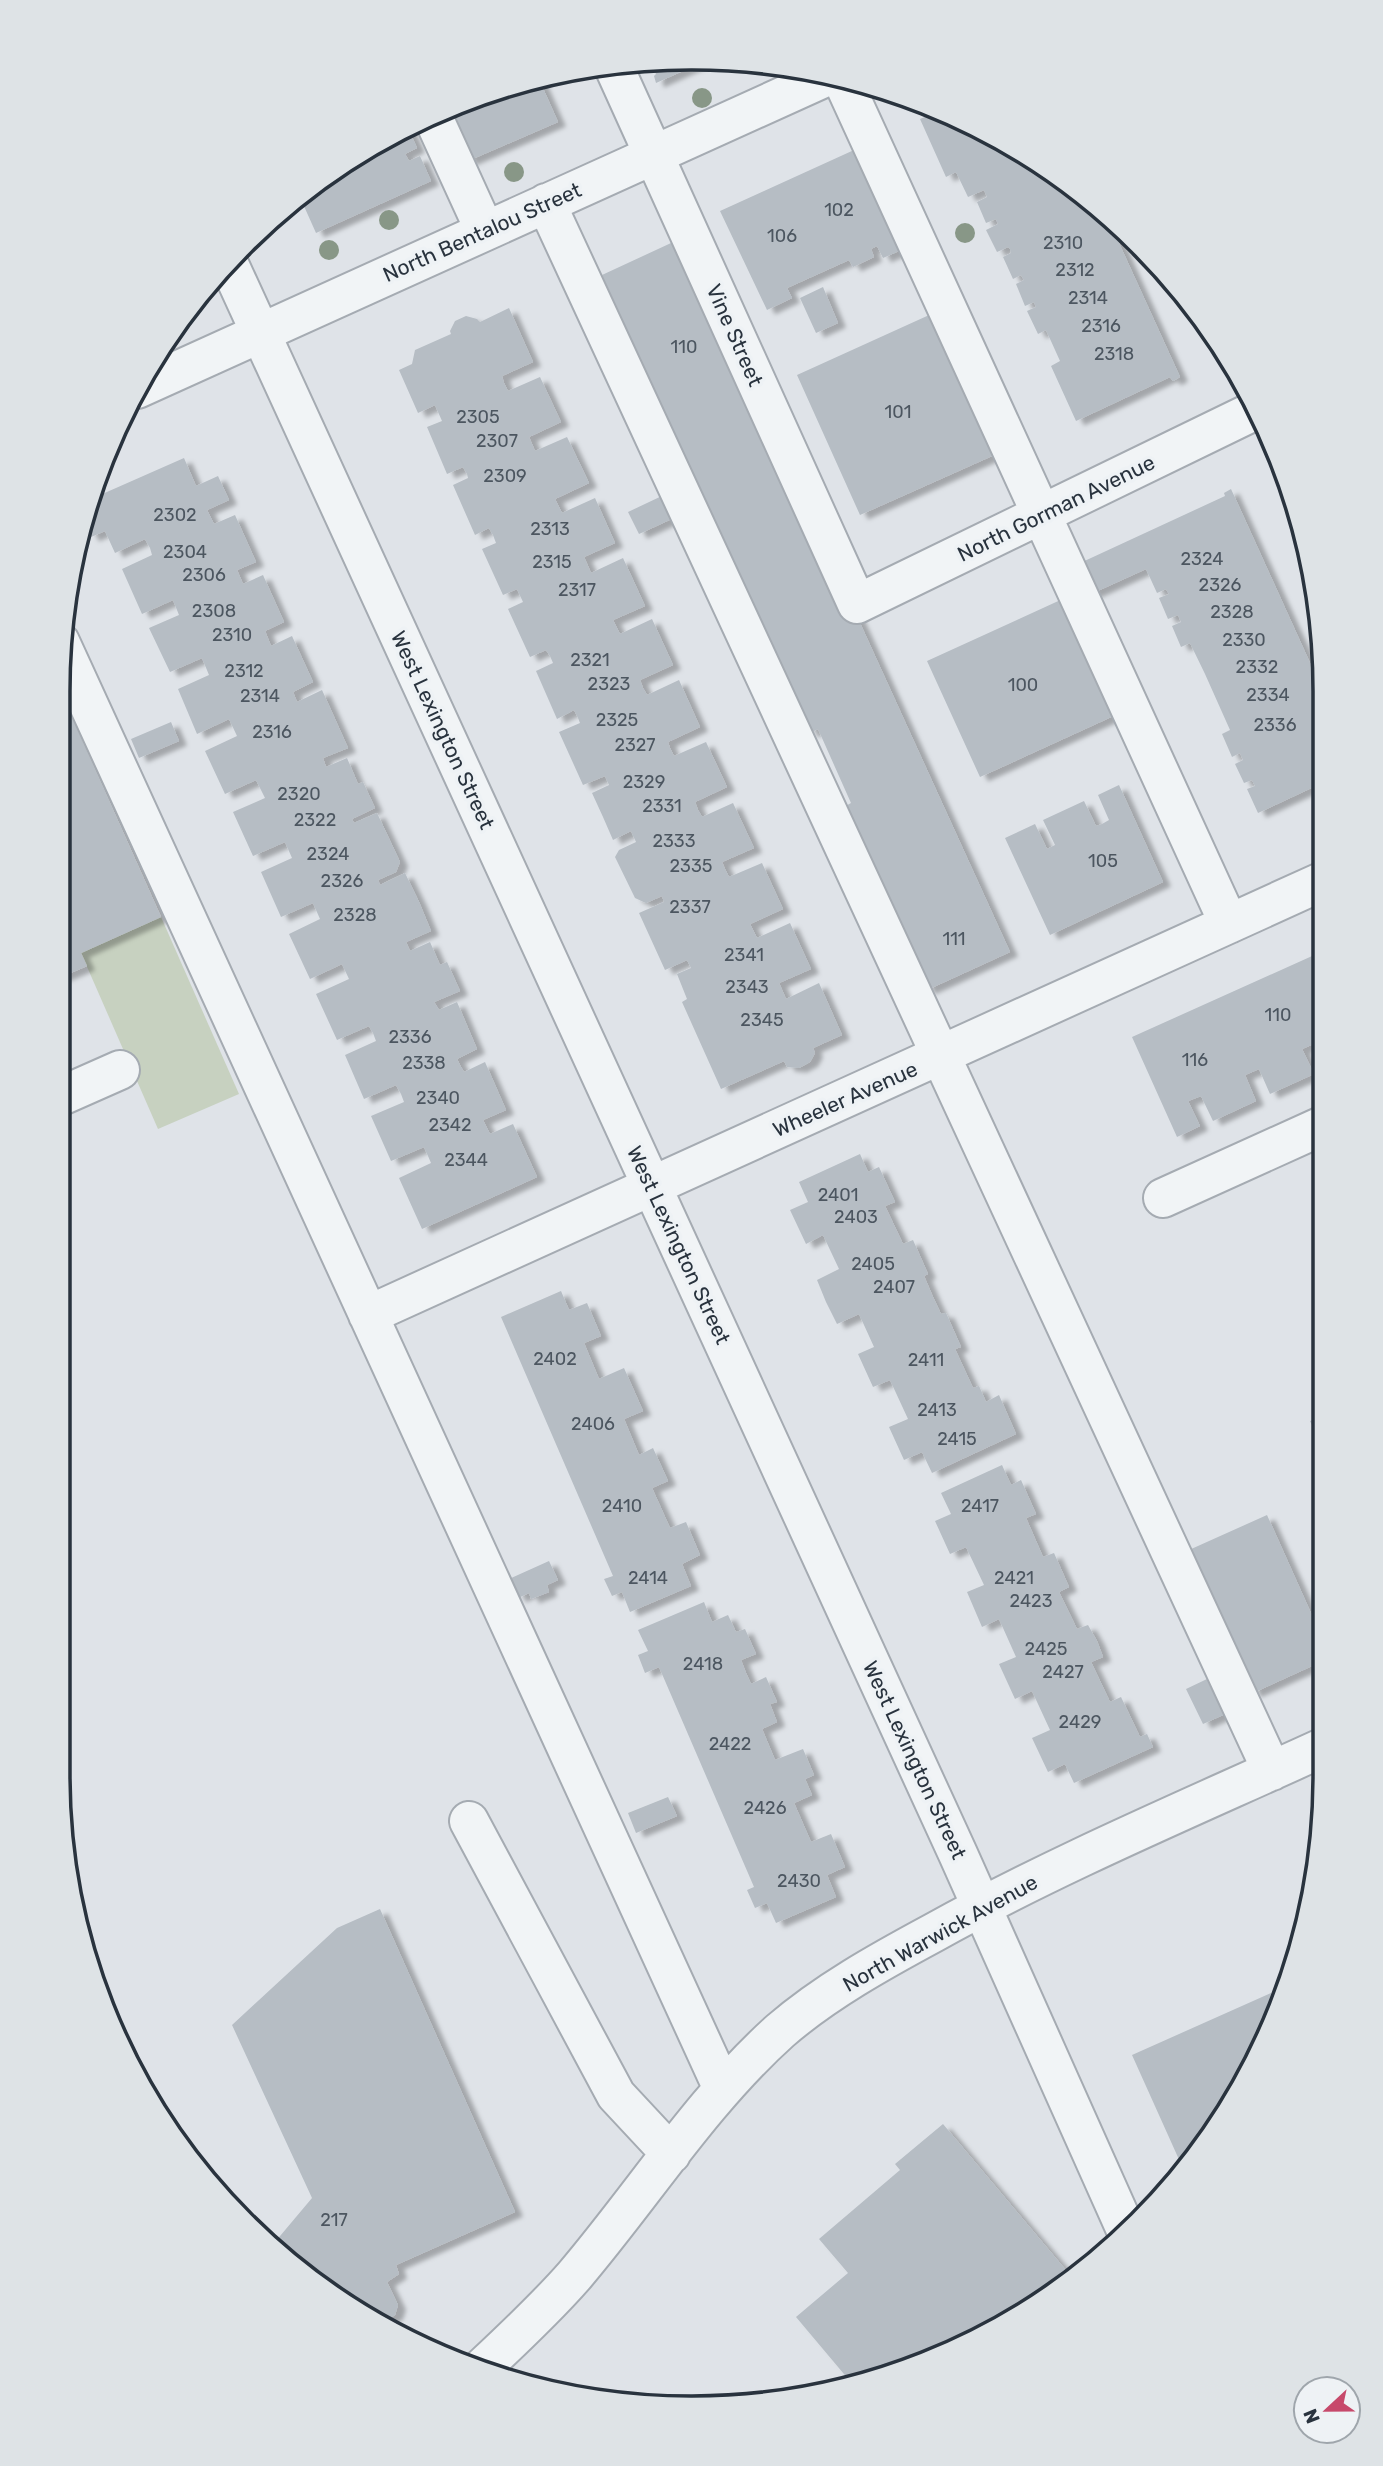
<svg xmlns="http://www.w3.org/2000/svg" width="1383" height="2466" viewBox="0 0 1383 2466" font-family="Rubik,sans-serif">
	<style>
		.green { fill: #c7d1c0 }
		.building { fill: #b6bdc4; filter: url(#shadow) }
		.lines { fill: none; stroke-linecap: round; stroke-linejoin: round }
		.minor-casing { stroke: #a5abb2; stroke-width: 42 }
		.minor { stroke: #f1f4f6; stroke-width: 38 }
		.tree { fill: #889787 }
		.labels { text-anchor: middle; dominant-baseline: central; stroke-width: 7; stroke-linejoin: round; paint-order: stroke }
		.number-label { font-size: 18px; fill: #4c5660 }
		.street-label { font-size: 21px; fill: #29333e; stroke: #eef2f5 }
		.rim { fill: none; stroke: #29333e; stroke-width: 3.5 }
	</style>
	<defs>
		<filter id="shadow"><feDropShadow dx="8" dy="4.5" stdDeviation="2" flood-color="#0004"/></filter>
	</defs>
	<rect width="100%" height="100%" fill="#dfe3e8"/>
	<!-- green -->
	<path class="green" d="M161,917L239,1094L158,1129L81,953Z"/>
	<!-- building -->
	<path class="building" d="M649,59H650L705,61L656,83L654,76L656,74Z
		M538,77L558,122L468,161L446,110L528,79Z
		M939,111L1009,143L1108,219L1180,377L1173,381L1170,377L1076,421L1051,366L1060,361L1046,330L1038,334L1027,311L1036,307L1034,302L1025,306L1016,284L1024,280L1021,275L1013,279L1003,257L1011,253L1010,249L1008,247L997,252L986,230L998,224L996,219L986,223L977,202L987,197L984,190L968,197L956,172L946,177L920,119Z
		M407,126L417,148L405,154L409,161L420,156L431,181L316,233L299,195L306,188Z
		M865,145L908,247L883,258L877,246L871,249L874,257L853,267L849,260L787,288L792,298L767,310L720,211Z
		M684,237L1010,952L927,990L844,807L851,803L818,729L810,733L602,275Z
		M823,287L838,323L816,333L800,298Z
		M509,308L533,362L502,376L504,383L508,391L540,377L561,422L529,437L535,451L567,437L589,483L555,499L562,513L595,498L615,543L584,557L588,566L591,573L623,558L645,606L613,620L620,634L652,619L673,665L640,680L643,688L647,695L679,680L700,727L668,742L670,748L674,756L706,742L727,787L695,802L698,810L702,817L733,803L754,848L722,862L725,869L729,877L762,863L783,909L750,924L757,938L790,923L811,969L779,983L786,999L819,983L842,1035L813,1048L815,1053L810,1062L799,1068L787,1067L784,1061L721,1089L682,1002L687,999L677,974L691,968L687,960L665,970L639,913L664,902L662,896L646,903L635,898L615,857L619,850L636,842L631,831L613,840L603,817L592,793L609,785L605,776L583,785L559,732L580,723L578,718L574,710L557,719L536,671L553,663L550,656L546,650L530,657L508,609L523,602L517,589L503,595L482,549L496,543L493,535L489,528L475,535L453,485L468,478L467,474L463,467L447,474L427,427L442,421L435,405L418,413L399,370L412,364L415,350L451,334L450,331L455,321L466,316L477,319L480,322Z
		M938,311L1001,452L860,515L797,375Z
		M184,458L196,486L218,476L229,500L207,510L214,524L235,515L256,562L237,570L243,584L263,575L284,622L265,631L271,646L292,636L313,682L293,692L297,702L322,690L348,748L323,758L326,767L347,758L358,784L363,782L375,808L352,819L354,823L377,813L400,862L396,872L378,880L380,885L405,873L419,902L431,931L406,942L410,951L430,942L440,965L447,962L460,991L434,1002L439,1010L457,1002L477,1049L457,1059L461,1067L464,1072L485,1062L506,1110L483,1120L490,1134L513,1124L537,1177L422,1229L399,1178L431,1163L428,1156L424,1147L391,1161L371,1116L404,1102L401,1094L396,1085L364,1099L345,1055L376,1041L373,1033L369,1026L337,1040L316,994L349,979L342,964L310,979L289,934L320,919L313,903L281,917L261,872L292,858L285,842L253,856L233,812L265,798L256,780L225,794L205,751L237,736L229,719L197,734L178,689L209,675L202,658L170,672L149,628L179,615L173,600L142,614L122,569L152,555L150,548L145,539L115,553L105,531L91,537L83,519L91,499Z
		M1231,489L1320,685V784L1258,813L1247,789L1255,786L1252,780L1244,783L1235,764L1243,760L1240,753L1232,757L1222,734L1230,730L1205,674L1190,643L1181,647L1172,626L1181,622L1178,615L1168,619L1159,598L1169,594L1166,589L1157,593L1146,569L1091,594L1078,564L1225,496L1224,493Z
		M666,494L676,517L639,534L628,512Z
		M1067,597L1120,713L980,777L927,661Z
		M59,689L161,917L81,953L87,966L59,978Z
		M171,722L179,741L139,758L131,739Z
		M1119,785L1163,882L1050,935L1005,838L1035,824L1047,849L1055,845L1043,820L1084,801L1096,826L1102,824L1109,820L1098,795Z
		M1321,952V1054L1316,1043L1302,1049L1314,1074L1270,1094L1259,1069L1245,1075L1256,1101L1213,1121L1201,1096L1188,1101L1200,1126L1177,1137L1132,1037Z
		M860,1154L868,1172L879,1167L895,1202L885,1206L903,1244L913,1240L928,1274L924,1276L933,1297L941,1314L946,1313L961,1347L955,1349L973,1388L979,1386L986,1402L999,1395L1016,1434L932,1473L922,1452L904,1460L889,1427L908,1419L890,1380L873,1387L858,1354L874,1347L859,1314L837,1324L826,1302L817,1280L839,1269L823,1235L806,1244L790,1210L808,1202L799,1182Z
		M561,1291L569,1310L587,1303L601,1336L584,1343L599,1379L624,1368L643,1411L624,1419L639,1455L653,1448L668,1481L652,1488L670,1528L686,1522L700,1555L682,1564L691,1586L630,1612L622,1592L612,1596L604,1579L613,1576L501,1317Z
		M1323,1416V1448L1310,1421Z
		M1002,1465L1011,1485L1021,1480L1036,1514L1026,1518L1043,1557L1054,1553L1069,1587L1059,1592L1077,1629L1088,1625L1097,1641L1103,1657L1091,1662L1110,1702L1121,1697L1140,1737L1147,1734L1153,1747L1074,1783L1065,1764L1048,1772L1032,1738L1050,1730L1032,1691L1015,1699L999,1664L1016,1657L999,1619L982,1627L967,1592L984,1585L966,1547L950,1554L935,1521L951,1514L941,1493Z
		M1267,1515L1323,1640V1661L1253,1693L1189,1550Z
		M549,1561L558,1580L547,1585L549,1592L531,1599L529,1593L518,1598L509,1579Z
		M704,1602L712,1622L728,1615L736,1632L745,1629L756,1654L741,1660L746,1673L751,1684L766,1677L777,1702L770,1704L777,1722L762,1729L775,1760L803,1749L814,1775L805,1779L812,1795L794,1803L811,1842L831,1834L845,1867L827,1875L836,1897L776,1923L767,1903L755,1908L747,1890L754,1887L659,1667L645,1673L638,1655L648,1651L638,1630Z
		M1207,1679L1223,1715L1203,1724L1186,1689Z
		M668,1797L677,1816L636,1833L628,1813Z
		M380,1909L515,2212L396,2265L399,2274L387,2282L398,2305L395,2315L384,2322L339,2301L275,2242L312,2198L232,2025L337,1928Z
		M1271,1993L1278,2008L1240,2092L1181,2164L1132,2055Z
		M943,2124L1070,2275L934,2360L849,2380L796,2317L848,2273L819,2239L900,2170L895,2164Z"/>
	<g class="lines">
		<!-- minor casing -->
		<g class="minor-casing">
			<path id="minor" d="M613,65L857,604L1254,411
				M842,79L1229,924
				M432,115L485,231
				M546,203L1272,1771
				M228,262L958,1854L1126,2230
				M137,389L828,76
				M60,642L723,2089
				M59,1097L120,1070
				M1163,1198L1322,1126
				M368,1315L1321,882
				M469,1821L616,2095L671,2154
				M483,2367C514,2338 546,2308 574,2276C643,2195 701,2102 780,2031C825,1992 881,1961 933,1933C1059,1863 1193,1807 1324,1747"/>
		</g>
		<!-- minor -->
		<use href="#minor" class="minor"/>
	</g>
	<!-- trees -->
	<g class="tree">
		<circle cx="702" cy="98" r="10"/>
		<circle cx="514" cy="172" r="10"/>
		<circle cx="389" cy="220" r="10"/>
		<circle cx="965" cy="233" r="10"/>
		<circle cx="329" cy="250" r="10"/>
	</g>
	<g class="labels">
		<!-- number labels -->
		<g class="number-label">
			<text x="839" y="210">102</text>
			<text x="782" y="236">106</text>
			<text x="1063" y="243">2310</text>
			<text x="1075" y="270">2312</text>
			<text x="1088" y="298">2314</text>
			<text x="1101" y="326">2316</text>
			<text x="684" y="347">110</text>
			<text x="1114" y="354">2318</text>
			<text x="898" y="412">101</text>
			<text x="478" y="417">2305</text>
			<text x="497" y="441">2307</text>
			<text x="505" y="476">2309</text>
			<text x="175" y="515">2302</text>
			<text x="550" y="529">2313</text>
			<text x="185" y="552">2304</text>
			<text x="1202" y="559">2324</text>
			<text x="552" y="562">2315</text>
			<text x="204" y="575">2306</text>
			<text x="1220" y="585">2326</text>
			<text x="577" y="590">2317</text>
			<text x="214" y="611">2308</text>
			<text x="1232" y="612">2328</text>
			<text x="232" y="635">2310</text>
			<text x="1244" y="640">2330</text>
			<text x="590" y="660">2321</text>
			<text x="1257" y="667">2332</text>
			<text x="244" y="671">2312</text>
			<text x="609" y="684">2323</text>
			<text x="1023" y="685">100</text>
			<text x="1268" y="695">2334</text>
			<text x="260" y="696">2314</text>
			<text x="617" y="720">2325</text>
			<text x="1275" y="725">2336</text>
			<text x="272" y="732">2316</text>
			<text x="635" y="745">2327</text>
			<text x="644" y="782">2329</text>
			<text x="299" y="794">2320</text>
			<text x="662" y="806">2331</text>
			<text x="315" y="820">2322</text>
			<text x="674" y="841">2333</text>
			<text x="328" y="854">2324</text>
			<text x="1103" y="861">105</text>
			<text x="691" y="866">2335</text>
			<text x="342" y="881">2326</text>
			<text x="690" y="907">2337</text>
			<text x="355" y="915">2328</text>
			<text x="954" y="939">111</text>
			<text x="744" y="955">2341</text>
			<text x="747" y="987">2343</text>
			<text x="1278" y="1015">110</text>
			<text x="762" y="1020">2345</text>
			<text x="410" y="1037">2336</text>
			<text x="1195" y="1060">116</text>
			<text x="424" y="1063">2338</text>
			<text x="438" y="1098">2340</text>
			<text x="450" y="1125">2342</text>
			<text x="466" y="1160">2344</text>
			<text x="838" y="1195">2401</text>
			<text x="856" y="1217">2403</text>
			<text x="873" y="1264">2405</text>
			<text x="894" y="1287">2407</text>
			<text x="555" y="1359">2402</text>
			<text x="926" y="1360">2411</text>
			<text x="937" y="1410">2413</text>
			<text x="593" y="1424">2406</text>
			<text x="957" y="1439">2415</text>
			<text x="622" y="1506">2410</text>
			<text x="980" y="1506">2417</text>
			<text x="648" y="1578">2414</text>
			<text x="1014" y="1578">2421</text>
			<text x="1031" y="1601">2423</text>
			<text x="1046" y="1649">2425</text>
			<text x="703" y="1664">2418</text>
			<text x="1063" y="1672">2427</text>
			<text x="1080" y="1722">2429</text>
			<text x="730" y="1744">2422</text>
			<text x="765" y="1808">2426</text>
			<text x="799" y="1881">2430</text>
			<text x="334" y="2220">217</text>
		</g>
		<!-- street labels -->
		<g class="street-label">
			<text transform="translate(482 232) rotate(-24)">North Bentalou Street</text>
			<text transform="translate(735 335) rotate(66)">Vine Street</text>
			<text transform="translate(1056 508) rotate(-26)">North Gorman Avenue</text>
			<text transform="translate(443 730) rotate(65)">West Lexington Street</text>
			<text transform="translate(845 1099) rotate(-24)">Wheeler Avenue</text>
			<text transform="translate(679 1245) rotate(65)">West Lexington Street</text>
			<text transform="translate(915 1760) rotate(65)">West Lexington Street</text>
			<text transform="translate(940 1933) rotate(-29)">North Warwick Avenue</text>
		</g>
	</g>
	<!-- crop -->
	<path d="M0 0H1383V2466H0ZM691 70H692A621 621 0 0 1 1313 691V1775A621 621 0 0 1 692 2396H691A621 621 0 0 1 70 1775V691A621 621 0 0 1 691 70Z" fill="#dee3e6" fill-rule="evenodd"/>
	<path class="rim" d="M691 70H692A621 621 0 0 1 1313 691V1775A621 621 0 0 1 692 2396H691A621 621 0 0 1 70 1775V691A621 621 0 0 1 691 70Z"/>
	<!-- north arrow -->
	<g transform="translate(1327 2410) rotate(248)"><circle r="33" fill="#eef2f5" stroke="#9fa6ac" stroke-width="2"/>
	<path d="M0-5L12 26L0 18L-12 26Z" fill="#c7496b"/>
	<text y="-10" font-size="19" font-weight="bold" text-anchor="middle" fill="#29333e">N</text>
	</g>
</svg>
